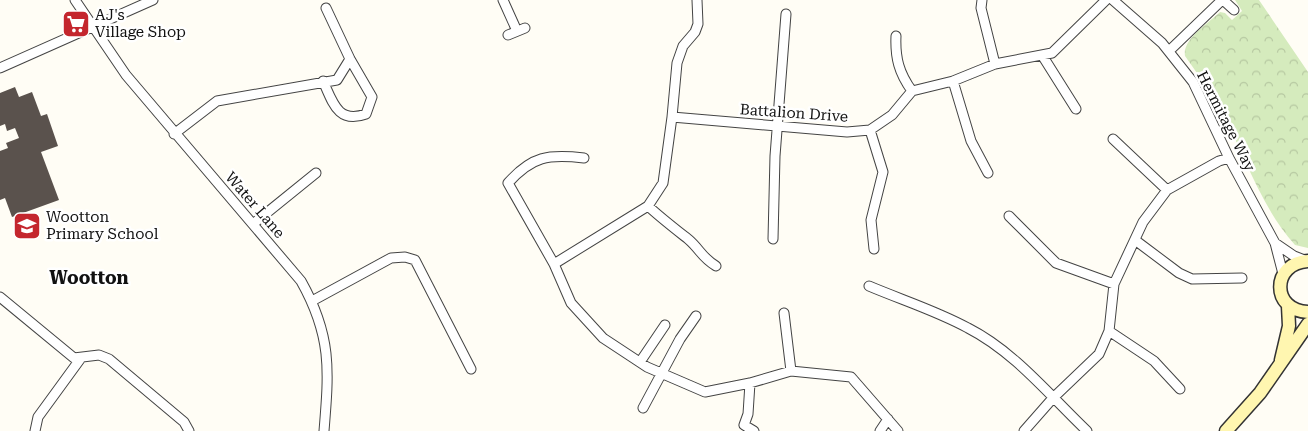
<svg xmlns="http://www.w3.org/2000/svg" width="1308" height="431" viewBox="0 0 1308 431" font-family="'Roboto Serif',serif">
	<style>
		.park { fill: url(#park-crowns) }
		.building { fill: #5a524d }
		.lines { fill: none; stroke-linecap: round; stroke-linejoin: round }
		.minor-casing { stroke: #444; stroke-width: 11 }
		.secondary-casing { stroke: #333; stroke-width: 15 }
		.minor { stroke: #fff; stroke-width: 9 }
		.secondary { stroke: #fff6b0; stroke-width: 12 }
		.labels { text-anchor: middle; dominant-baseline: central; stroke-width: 5; stroke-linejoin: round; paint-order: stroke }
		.poi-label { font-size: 15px; fill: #111; stroke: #fff; text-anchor: start }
		.street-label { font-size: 15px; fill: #111; stroke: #fff }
		.quarter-label { font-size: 18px; font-weight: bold; fill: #111; stroke: #fff }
	</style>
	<defs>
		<pattern id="park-crowns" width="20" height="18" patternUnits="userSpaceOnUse" patternTransform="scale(1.25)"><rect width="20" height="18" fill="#d5ebbd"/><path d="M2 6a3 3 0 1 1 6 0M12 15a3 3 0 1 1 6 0" fill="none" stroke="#b6c8a1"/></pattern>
	</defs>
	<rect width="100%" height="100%" fill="#fffdf5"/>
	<!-- park -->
	<path class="park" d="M1235,0H1259L1308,72V248L1295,245C1259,205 1245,153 1219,108C1209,90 1197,73 1185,56C1182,39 1209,23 1220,12L1225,13L1232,20L1242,11Z"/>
	<!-- building -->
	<path class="building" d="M15,87L19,97L32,92L41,116L47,114L58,146L41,152L59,200L12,217L5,198L0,200V151L8,148L6,143L19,138L15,128L7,131L5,124L0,126V93Z"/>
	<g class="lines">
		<!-- minor casing -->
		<g class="minor-casing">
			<path id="minor" d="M75,0L126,75L301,281C332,336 329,370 324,431
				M503,0L517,31
				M982,0L981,8L995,64
				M1113,0L1162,43L1193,82L1229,158L1275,243L1283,274
				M1223,0L1234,10
				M508,35L525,28
				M896,36C895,58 899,73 912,91
				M1169,51L1222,0
				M1042,55L1076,109
				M0,68L153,0
				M323,81C333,103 338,124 366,114L372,97L350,59L326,8
				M953,81L971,141L988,173
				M672,117L677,63L683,46L695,32L698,24L697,0
				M870,130L883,172L871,220L874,249
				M174,134L217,101L337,80L350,59
				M1113,139L1167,190
				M648,206C661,218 674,228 688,239C700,249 701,257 716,266
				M1009,216L1056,263L1114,284
				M253,224L316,173
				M773,239L775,156L786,14
				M1135,240L1179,273L1192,279L1242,278
				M1275,243L1294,256L1307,261
				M554,264L508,183C532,156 548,154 584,158
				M869,286C902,300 937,311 968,328C1015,352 1050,396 1087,431
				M0,297L74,358L99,355L109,359L184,422L189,431
				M312,301L391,258L405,257L415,260L471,369
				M784,313L791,371
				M1109,331L1154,361L1180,389
				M640,362L665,325
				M750,383L748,414L744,425L754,431
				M643,408L680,339L696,316
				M35,431L38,417L81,358
				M880,431L888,419
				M898,431L851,377L791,371L750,383L705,392L647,367L603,338L571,303L554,264L648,206L663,183L672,117L847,132L870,130L892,115L912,91L953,81L995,64L1052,53L1106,0
				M1024,431L1053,398L1099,354L1109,331L1114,284L1143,222L1167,190L1219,161L1229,158"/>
		</g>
		<!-- secondary casing -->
		<g class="secondary-casing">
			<path id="secondary" d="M1308,261C1271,263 1271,311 1308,312
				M1281,360L1289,326L1288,306
				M1226,431L1260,393L1308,324"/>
		</g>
		<!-- minor -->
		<use href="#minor" class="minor"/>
		<!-- secondary -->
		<use href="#secondary" class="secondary"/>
	</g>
	<!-- icons -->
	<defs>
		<g id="supermarket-square" transform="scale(1.4375)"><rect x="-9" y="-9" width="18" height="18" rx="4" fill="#c4262e" stroke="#fff"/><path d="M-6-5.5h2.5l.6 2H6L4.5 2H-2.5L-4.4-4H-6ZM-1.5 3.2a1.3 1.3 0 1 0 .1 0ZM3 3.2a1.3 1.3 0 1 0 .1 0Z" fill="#fff"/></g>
		<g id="school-square" transform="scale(1.4375)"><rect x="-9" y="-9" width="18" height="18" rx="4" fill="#c4262e" stroke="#fff"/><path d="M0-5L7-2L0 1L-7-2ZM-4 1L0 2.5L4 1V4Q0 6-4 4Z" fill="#fff"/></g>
	</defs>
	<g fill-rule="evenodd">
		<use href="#supermarket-square" x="76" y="24"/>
		<use href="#school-square" x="27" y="226"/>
	</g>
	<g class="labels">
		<!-- poi labels -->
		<g class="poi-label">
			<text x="95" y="15">AJ's<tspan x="95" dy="17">Village Shop</tspan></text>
			<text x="46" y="217">Wootton<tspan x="46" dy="17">Primary School</tspan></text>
		</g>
		<!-- street labels -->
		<g class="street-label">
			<text transform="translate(794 113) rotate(4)">Battalion Drive</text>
			<text transform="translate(1226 121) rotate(63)">Hermitage Way</text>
			<text transform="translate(255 205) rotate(49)">Water Lane</text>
		</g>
		<!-- quarter labels -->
		<g class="quarter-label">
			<text x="89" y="277">Wootton</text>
		</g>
	</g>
</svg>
